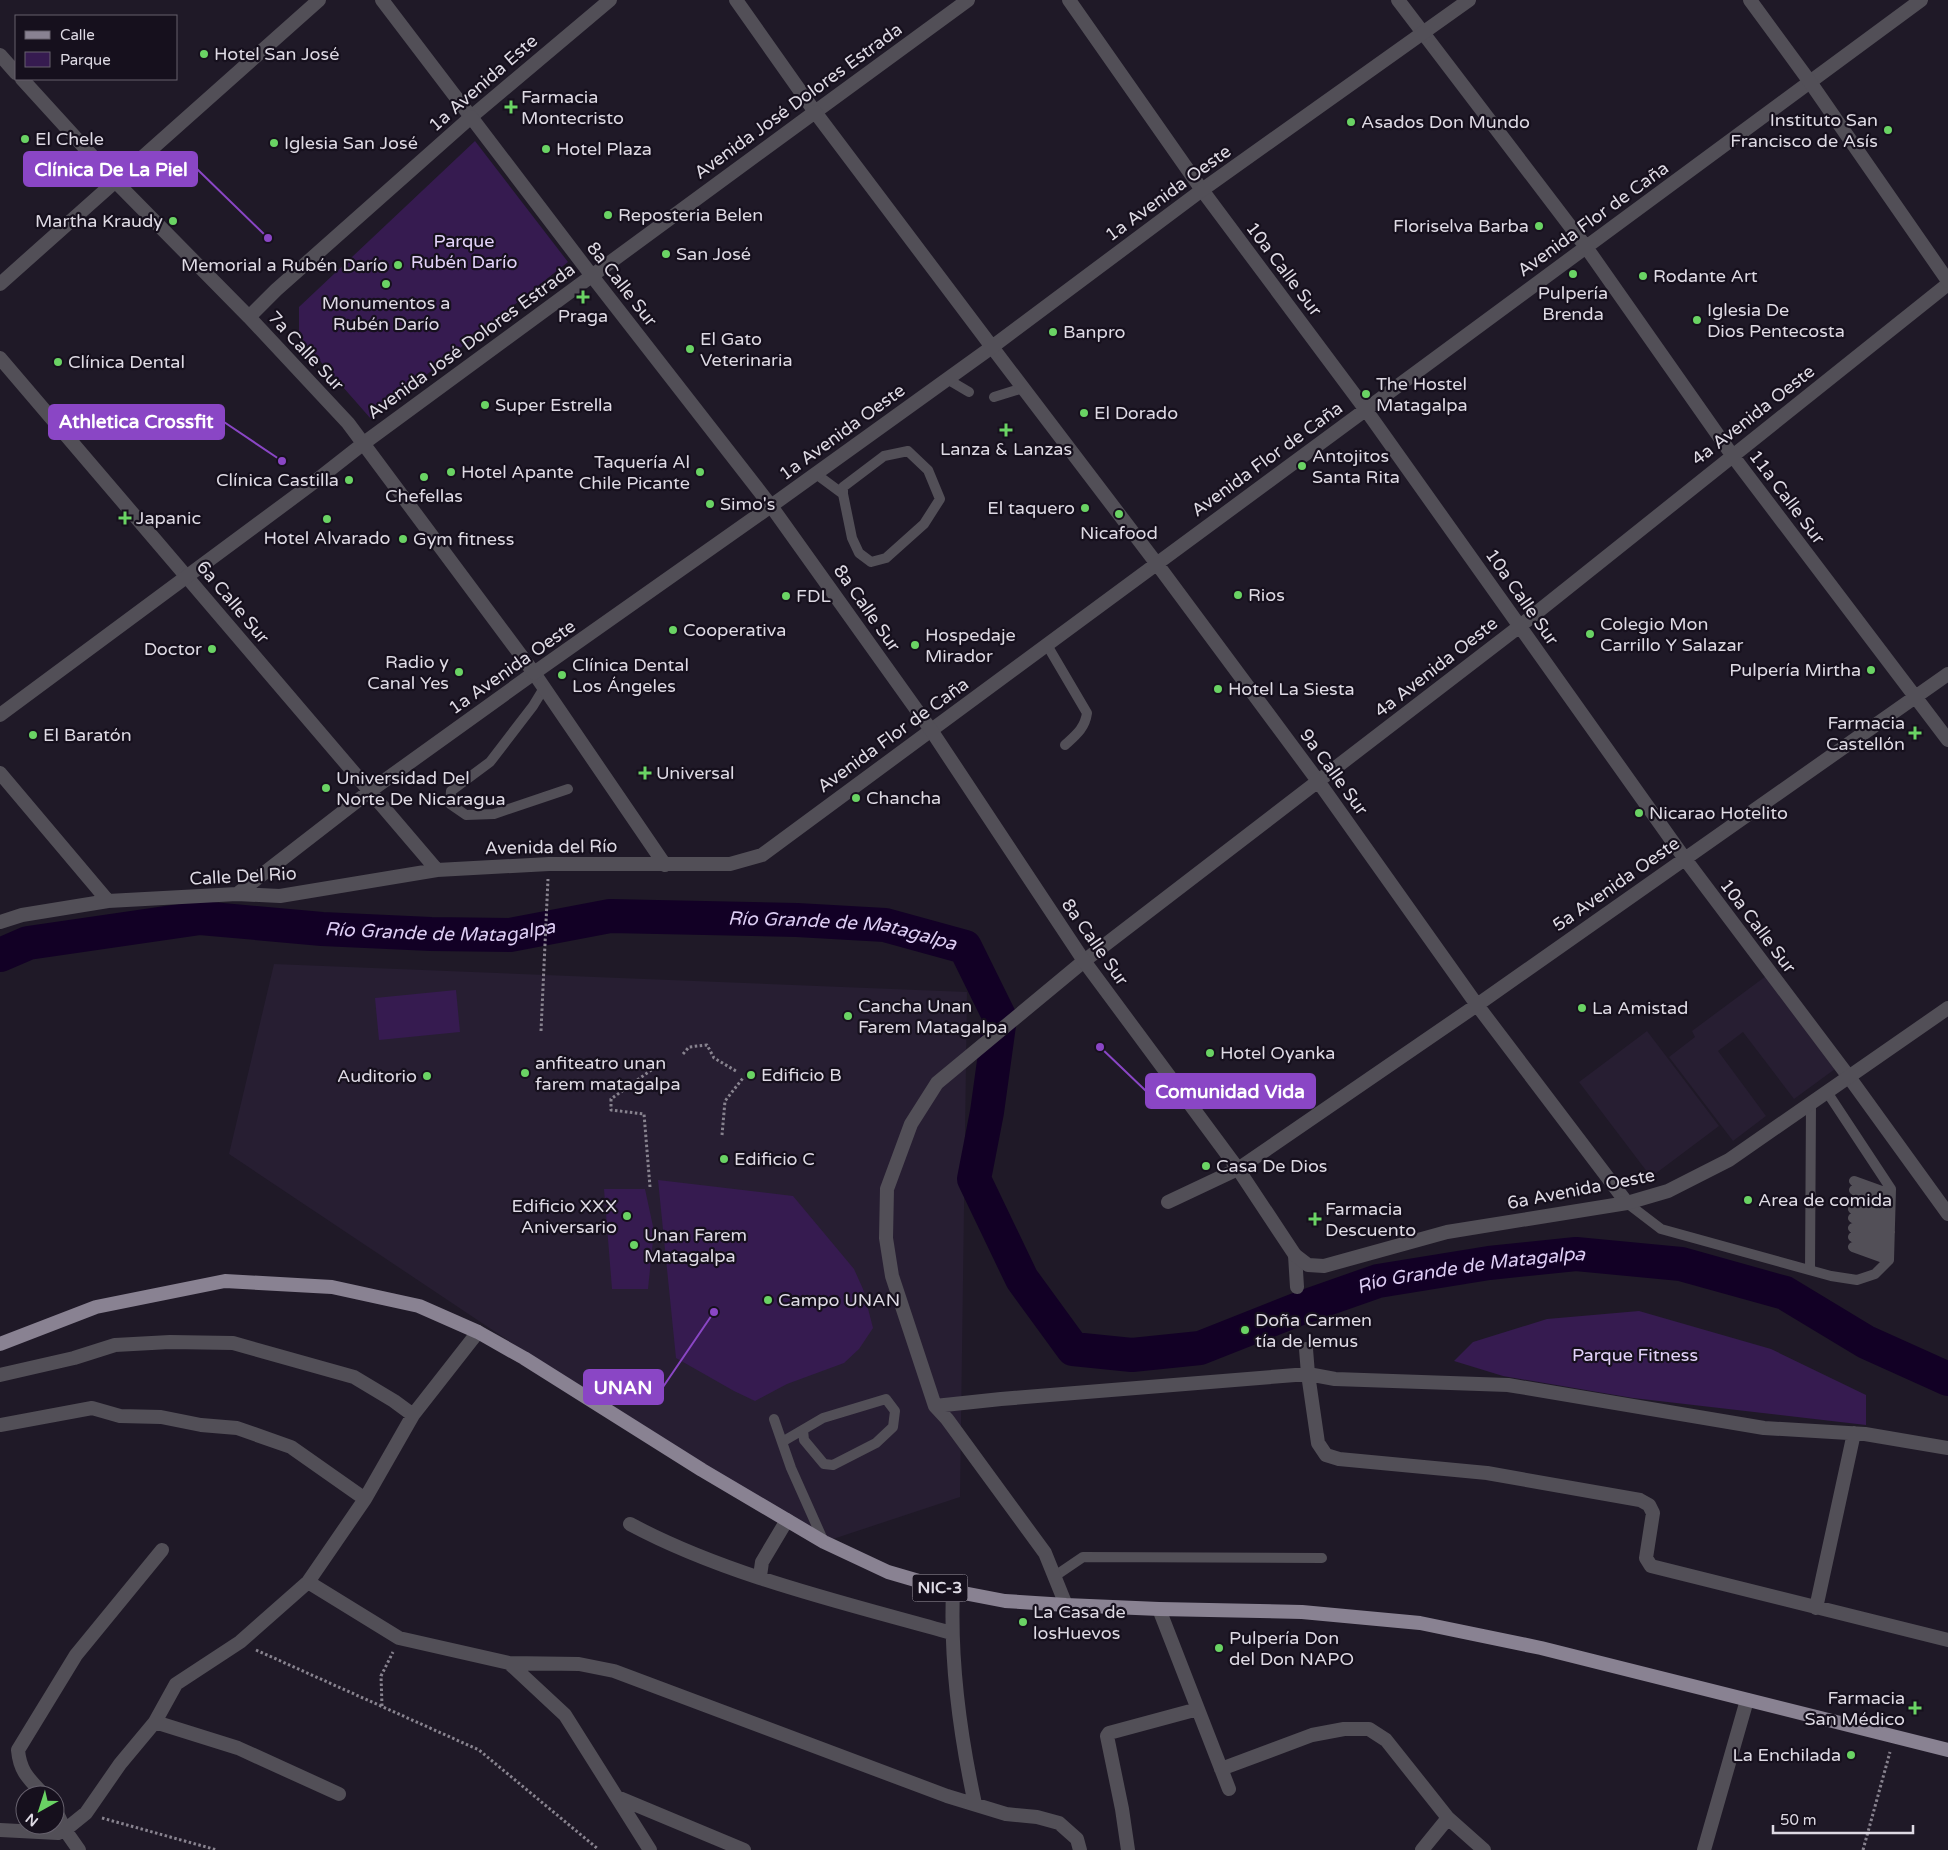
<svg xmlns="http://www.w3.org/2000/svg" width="1948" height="1850" viewBox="0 0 1948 1850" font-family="'Varela Round',sans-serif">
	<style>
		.built { fill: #271e32 }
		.green { fill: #361b50 }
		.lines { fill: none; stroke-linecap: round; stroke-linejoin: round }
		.river { stroke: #120025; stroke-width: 34 }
		.path { stroke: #88838f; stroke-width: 3; stroke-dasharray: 2.5 2.5; stroke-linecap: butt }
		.service { stroke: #524f57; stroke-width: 10 }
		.minor { stroke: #524f57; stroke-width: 14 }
		.tertiary { stroke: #524f57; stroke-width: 14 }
		.primary { stroke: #898292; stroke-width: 14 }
		.poi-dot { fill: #6ad364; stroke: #16101d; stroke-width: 2 }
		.labels { text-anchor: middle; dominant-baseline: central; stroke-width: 4.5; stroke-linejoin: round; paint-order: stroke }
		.shield { fill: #16101d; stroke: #a29da8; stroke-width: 1 }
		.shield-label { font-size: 16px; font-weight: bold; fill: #dedae4 }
		.poi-label { font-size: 18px; fill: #dedae4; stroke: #16101d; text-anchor: start }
		.street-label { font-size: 18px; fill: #dedae4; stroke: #16101d }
		.park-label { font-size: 18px; fill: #e3d3fa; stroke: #16101d }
		.water-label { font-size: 19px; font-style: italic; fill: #ddcdf4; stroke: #16101d }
		.leader { fill: none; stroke: #8a46c5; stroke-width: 2 }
		.callout-dot { fill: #8a46c5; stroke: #16101d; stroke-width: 2 }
		.callout { fill: #8a46c5; stroke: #8a46c5; stroke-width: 2 }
		.callout-label { font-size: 19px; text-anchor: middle; font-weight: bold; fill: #fff }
	</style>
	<rect width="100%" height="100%" fill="#1f1927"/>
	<!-- built -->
	<path class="built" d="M274,964L967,992L960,1497L824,1542L702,1470L229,1154Z
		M1766,976L1835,1069L1794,1099L1743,1032L1718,1051L1766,1116L1733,1141L1669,1057L1695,1037L1692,1031Z
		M1647,1031L1719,1126L1651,1177L1579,1082Z"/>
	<!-- green -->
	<path class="green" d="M475,141L568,262L371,419L299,337V307Z
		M456,990L460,1032L379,1040L375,998Z
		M658,1180L793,1196L854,1269L863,1289L873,1328L859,1349L844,1363L787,1384L755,1401L734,1391L676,1358Z
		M604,1189H645L654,1231L648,1289H612Z
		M1639,1311L1771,1349L1866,1395V1425L1633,1398L1503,1376L1454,1361L1473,1342L1547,1319Z"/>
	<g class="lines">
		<!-- river -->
		<path class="river" id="s1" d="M0,955L28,943L200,918L322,929L431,934L510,935L610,916L797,920L885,925L965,947L1000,1018L987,1112L974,1179L1022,1279L1073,1349L1132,1355L1200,1348L1301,1308L1378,1281L1489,1263L1576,1254L1681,1264L1785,1293L1866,1342L1948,1379"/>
		<!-- path -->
		<path class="path" d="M541,1031L548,879
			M683,1054L689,1047L707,1045L714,1058L736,1071
			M722,1135L725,1101L743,1078
			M650,1187L644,1114L611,1110V1099L654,1068
			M256,1650L479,1750L598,1849
			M382,1706L381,1676L393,1652
			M102,1818L217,1850
			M1863,1850L1890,1752"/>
		<!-- service -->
		<path class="service" d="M947,379L969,392
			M994,397L1023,388
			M816,474L843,494L852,538L859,553L871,562L886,558L924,524L940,499L928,470L908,451L884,456L843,487V494
			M1047,645L1087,713C1085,728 1076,735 1065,745
			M544,688L533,706L490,762L451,791L450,804L466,815L494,814L568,789
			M1854,1181L1890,1194
			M1854,1190L1890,1204
			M1854,1199L1890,1213
			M1627,1203L1661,1229L1831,1276L1857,1280L1875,1274L1889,1260L1891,1189L1827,1092
			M1853,1209L1890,1223
			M1853,1218L1890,1232
			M1853,1228L1889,1241
			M1853,1237L1889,1251
			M1853,1247L1889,1260
			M1810,1270L1811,1103
			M774,1419L791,1468L824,1542
			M782,1442L823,1418L886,1399L895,1411L893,1427L876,1443L833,1465L824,1464L804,1440L803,1430
			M1055,1576L1083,1557L1322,1558"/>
		<!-- minor -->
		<path class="minor" d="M382,0L471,117L610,0
			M736,0L815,112L968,0
			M1069,0L1202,190L1366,410L1685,859L1849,1077L1948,1214
			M1398,0L1586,247L1732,455L1948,740
			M0,284L319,0
			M992,347L1163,572L1318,781L1477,1005L1627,1203
			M0,358L437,870
			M0,773L108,901
			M237,894L370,791L534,673L665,865
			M0,922L22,915L108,901L237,894L280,896L437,870L549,864H730L762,855L1921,0
			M1168,1202L1238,1169L1477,1005L1948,674
			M1295,1255L1297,1287
			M1306,1349L1308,1374L1318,1443L1326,1455L1339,1459L1487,1473L1640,1500L1649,1505L1653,1513L1646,1558L1651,1566L1948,1640
			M0,1375L74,1358L115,1345L170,1342L233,1343L354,1377L394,1401L413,1415
			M935,1406L1001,1399L1308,1374L1335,1379L1508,1385L1764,1428L1865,1434L1948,1448
			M0,1425L92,1408L120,1416L161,1417L201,1425L237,1428L291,1447L365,1499
			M630,1524C727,1576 845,1603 951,1633
			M760,1576L762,1562L787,1520
			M308,1582L399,1638L509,1663L579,1664L614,1671L947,1796L1006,1814L1037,1817L1059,1823L1077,1839L1080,1850
			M953,1591C950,1662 960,1735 975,1804
			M1066,1605L1045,1553L947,1419L935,1406L892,1276L886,1238L887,1189L911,1124L937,1083L1084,961L1520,626L1948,284
			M1816,1608L1854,1433
			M1159,1609L1229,1789
			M509,1663L565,1715L650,1850
			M155,1722L238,1748L339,1794
			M1221,1769L1312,1735L1344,1729H1369L1386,1740L1448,1818L1484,1850
			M44,1795C29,1779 20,1772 18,1750L76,1655L162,1550
			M617,1797L744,1850
			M55,1809L65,1830L79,1850
			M0,1830L58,1833L65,1830L86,1813L120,1764L155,1722L176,1684L240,1642L308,1582L365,1499L413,1415L478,1332
			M1128,1850L1122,1809L1107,1736L1109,1733L1198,1709
			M1422,1850L1448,1818
			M1704,1850L1747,1700"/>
		<!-- tertiary -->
		<path class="tertiary" d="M1750,0L1810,82L1948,281
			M0,55L16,73
			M22,79L115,181L249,317L348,423L534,673L771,506L992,347L1202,190L1469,0
			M249,317L276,290L471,117L592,276L771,506L931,730L1084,961L1238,1169L1295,1255L1308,1265L1324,1266L1447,1232L1627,1203L1668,1191L1729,1160L1948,1008
			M0,715L313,483L364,443L815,112L992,347"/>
		<!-- primary -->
		<path class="primary" d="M0,1344L96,1307L225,1281L332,1287L419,1306L478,1332L524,1358L702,1470L824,1542L888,1572L953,1591L1005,1601L1066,1605L1159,1609L1302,1612L1420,1623L1541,1648L1948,1750"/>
	</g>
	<!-- markers -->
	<g class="poi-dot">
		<circle cx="204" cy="54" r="5"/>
		<path d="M508.5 99.5h5v5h5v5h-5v5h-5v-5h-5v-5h5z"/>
		<circle cx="1351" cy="122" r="5"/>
		<circle cx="1888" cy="130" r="5"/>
		<circle cx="25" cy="139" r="5"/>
		<circle cx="274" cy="143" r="5"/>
		<circle cx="546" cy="149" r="5"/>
		<circle cx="608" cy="215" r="5"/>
		<circle cx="173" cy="221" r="5"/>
		<circle cx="1539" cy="226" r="5"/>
		<circle cx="666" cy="254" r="5"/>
		<circle cx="398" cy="265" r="5"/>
		<circle cx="1573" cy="274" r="5"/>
		<circle cx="1643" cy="276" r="5"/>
		<circle cx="386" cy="284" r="5"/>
		<path d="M580.5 289.5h5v5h5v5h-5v5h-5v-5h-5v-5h5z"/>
		<circle cx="1697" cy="320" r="5"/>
		<circle cx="1053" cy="332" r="5"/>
		<circle cx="690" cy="349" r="5"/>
		<circle cx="58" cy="362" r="5"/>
		<circle cx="1366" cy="394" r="5"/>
		<circle cx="485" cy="405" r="5"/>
		<circle cx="1084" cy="413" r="5"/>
		<path d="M1003.5 422.5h5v5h5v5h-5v5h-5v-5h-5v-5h5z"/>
		<circle cx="1302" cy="466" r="5"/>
		<circle cx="451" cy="472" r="5"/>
		<circle cx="700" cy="472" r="5"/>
		<circle cx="424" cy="477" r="5"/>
		<circle cx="349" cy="480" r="5"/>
		<circle cx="710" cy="504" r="5"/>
		<circle cx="1085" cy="508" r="5"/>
		<circle cx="1119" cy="514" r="5"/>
		<path d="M122.5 510.5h5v5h5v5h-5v5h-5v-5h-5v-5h5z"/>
		<circle cx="327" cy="519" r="5"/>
		<circle cx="403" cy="539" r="5"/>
		<circle cx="1238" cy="595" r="5"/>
		<circle cx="786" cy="596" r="5"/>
		<circle cx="673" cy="630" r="5"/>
		<circle cx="1590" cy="634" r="5"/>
		<circle cx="915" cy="645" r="5"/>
		<circle cx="212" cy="649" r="5"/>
		<circle cx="1871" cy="670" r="5"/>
		<circle cx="459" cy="672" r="5"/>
		<circle cx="562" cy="675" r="5"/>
		<circle cx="1218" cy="689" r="5"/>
		<path d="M1912.5 725.5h5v5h5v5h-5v5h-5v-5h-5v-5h5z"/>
		<circle cx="33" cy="735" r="5"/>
		<path d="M642.5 765.5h5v5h5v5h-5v5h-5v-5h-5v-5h5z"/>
		<circle cx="326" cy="788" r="5"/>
		<circle cx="856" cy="798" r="5"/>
		<circle cx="1639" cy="813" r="5"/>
		<circle cx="1582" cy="1008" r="5"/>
		<circle cx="848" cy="1016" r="5"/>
		<circle cx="1210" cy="1053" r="5"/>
		<circle cx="525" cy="1073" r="5"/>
		<circle cx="751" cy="1075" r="5"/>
		<circle cx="427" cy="1076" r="5"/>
		<circle cx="724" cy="1159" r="5"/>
		<circle cx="1206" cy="1166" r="5"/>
		<circle cx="1748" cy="1200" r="5"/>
		<circle cx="627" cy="1216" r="5"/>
		<path d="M1312.5 1211.5h5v5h5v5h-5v5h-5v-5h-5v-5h5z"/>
		<circle cx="634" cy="1245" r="5"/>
		<circle cx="768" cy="1300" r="5"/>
		<circle cx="1245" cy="1330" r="5"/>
		<circle cx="1023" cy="1622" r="5"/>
		<circle cx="1219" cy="1648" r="5"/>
		<path d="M1912.5 1700.5h5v5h5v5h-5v5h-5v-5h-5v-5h5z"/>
		<circle cx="1851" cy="1755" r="5"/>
	</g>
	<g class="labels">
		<!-- shield labels -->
		<rect class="shield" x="912.5" y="1574.5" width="55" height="27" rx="4"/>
		<g class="shield-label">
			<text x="940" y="1588">NIC-3</text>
		</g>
		<!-- poi labels -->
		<g class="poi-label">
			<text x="214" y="54">Hotel San José</text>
			<text x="521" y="97">Farmacia<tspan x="521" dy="21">Montecristo</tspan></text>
			<text x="1878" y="120" text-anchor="end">Instituto San<tspan x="1878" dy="21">Francisco de Asís</tspan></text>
			<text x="1361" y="122">Asados Don Mundo</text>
			<text x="35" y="139">El Chele</text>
			<text x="284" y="143">Iglesia San José</text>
			<text x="556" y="149">Hotel Plaza</text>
			<text x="618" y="215">Reposteria Belen</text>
			<text x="163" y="221" text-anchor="end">Martha Kraudy</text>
			<text x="1529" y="226" text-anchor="end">Floriselva Barba</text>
			<text x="676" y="254">San José</text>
			<text x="388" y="265" text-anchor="end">Memorial a Rubén Darío</text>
			<text x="1653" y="276">Rodante Art</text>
			<text x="1573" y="293" text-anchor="middle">Pulpería<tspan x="1573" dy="21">Brenda</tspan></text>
			<text x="386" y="303" text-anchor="middle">Monumentos a<tspan x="386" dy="21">Rubén Darío</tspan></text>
			<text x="1707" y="310">Iglesia De<tspan x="1707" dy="21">Dios Pentecosta</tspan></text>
			<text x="583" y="316" text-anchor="middle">Praga</text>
			<text x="1063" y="332">Banpro</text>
			<text x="700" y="339">El Gato<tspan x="700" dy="21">Veterinaria</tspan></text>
			<text x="68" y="362">Clínica Dental</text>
			<text x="1376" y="384">The Hostel<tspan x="1376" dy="21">Matagalpa</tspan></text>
			<text x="495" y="405">Super Estrella</text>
			<text x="1094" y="413">El Dorado</text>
			<text x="1006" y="449" text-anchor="middle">Lanza &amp; Lanzas</text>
			<text x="1312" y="456">Antojitos<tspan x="1312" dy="21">Santa Rita</tspan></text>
			<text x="690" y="462" text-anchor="end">Taquería Al<tspan x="690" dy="21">Chile Picante</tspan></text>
			<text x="461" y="472">Hotel Apante</text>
			<text x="339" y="480" text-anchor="end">Clínica Castilla</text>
			<text x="424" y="496" text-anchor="middle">Chefellas</text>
			<text x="720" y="504">Simo's</text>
			<text x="1075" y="508" text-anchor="end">El taquero</text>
			<text x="136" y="518">Japanic</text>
			<text x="1119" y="533" text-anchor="middle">Nicafood</text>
			<text x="327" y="538" text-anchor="middle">Hotel Alvarado</text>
			<text x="413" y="539">Gym fitness</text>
			<text x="1248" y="595">Rios</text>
			<text x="796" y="596">FDL</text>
			<text x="1600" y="624">Colegio Mon<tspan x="1600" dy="21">Carrillo Y Salazar</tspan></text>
			<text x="683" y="630">Cooperativa</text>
			<text x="925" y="635">Hospedaje<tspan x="925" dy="21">Mirador</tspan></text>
			<text x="202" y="649" text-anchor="end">Doctor</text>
			<text x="449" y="662" text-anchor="end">Radio y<tspan x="449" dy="21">Canal Yes</tspan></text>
			<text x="572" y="665">Clínica Dental<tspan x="572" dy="21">Los Ángeles</tspan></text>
			<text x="1861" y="670" text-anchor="end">Pulpería Mirtha</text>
			<text x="1228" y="689">Hotel La Siesta</text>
			<text x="1905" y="723" text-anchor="end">Farmacia<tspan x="1905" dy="21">Castellón</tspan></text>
			<text x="43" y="735">El Baratón</text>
			<text x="656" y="773">Universal</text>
			<text x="336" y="778">Universidad Del<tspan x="336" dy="21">Norte De Nicaragua</tspan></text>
			<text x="866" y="798">Chancha</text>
			<text x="1649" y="813">Nicarao Hotelito</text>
			<text x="858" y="1006">Cancha Unan<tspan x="858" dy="21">Farem Matagalpa</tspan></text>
			<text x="1592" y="1008">La Amistad</text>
			<text x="1220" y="1053">Hotel Oyanka</text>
			<text x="535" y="1063">anfiteatro unan<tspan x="535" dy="21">farem matagalpa</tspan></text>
			<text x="761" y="1075">Edificio B</text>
			<text x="417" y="1076" text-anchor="end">Auditorio</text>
			<text x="734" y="1159">Edificio C</text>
			<text x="1216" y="1166">Casa De Dios</text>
			<text x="1758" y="1200">Area de comida</text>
			<text x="617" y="1206" text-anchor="end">Edificio XXX<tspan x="617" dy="21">Aniversario</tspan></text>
			<text x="1325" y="1209">Farmacia<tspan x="1325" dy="21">Descuento</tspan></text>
			<text x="644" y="1235">Unan Farem<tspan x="644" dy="21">Matagalpa</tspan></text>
			<text x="778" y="1300">Campo UNAN</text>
			<text x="1255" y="1320">Doña Carmen<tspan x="1255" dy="21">tía de lemus</tspan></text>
			<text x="1033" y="1612">La Casa de<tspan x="1033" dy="21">losHuevos</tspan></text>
			<text x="1229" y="1638">Pulpería Don<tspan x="1229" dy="21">del Don NAPO</tspan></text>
			<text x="1905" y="1698" text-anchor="end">Farmacia<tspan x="1905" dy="21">San Médico</tspan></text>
			<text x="1841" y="1755" text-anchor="end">La Enchilada</text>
		</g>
		<!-- street labels -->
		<g class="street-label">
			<text transform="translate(483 83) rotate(-41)">1a Avenida Este</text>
			<text transform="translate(798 101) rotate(-36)">Avenida José Dolores Estrada</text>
			<text transform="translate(1168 193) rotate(-36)">1a Avenida Oeste</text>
			<text transform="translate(1593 219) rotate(-36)">Avenida Flor de Caña</text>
			<text transform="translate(1284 269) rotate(53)">10a Calle Sur</text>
			<text transform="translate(622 284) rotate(52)">8a Calle Sur</text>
			<text transform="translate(471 341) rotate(-36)">Avenida José Dolores Estrada</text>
			<text transform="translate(306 351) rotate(47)">7a Calle Sur</text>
			<text transform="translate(1753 415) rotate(-38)">4a Avenida Oeste</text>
			<text transform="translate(842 432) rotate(-36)">1a Avenida Oeste</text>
			<text transform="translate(1267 459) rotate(-36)">Avenida Flor de Caña</text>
			<text transform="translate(1787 497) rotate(53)">11a Calle Sur</text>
			<text transform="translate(1522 597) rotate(55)">10a Calle Sur</text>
			<text transform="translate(233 602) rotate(50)">6a Calle Sur</text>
			<text transform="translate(867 608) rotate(55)">8a Calle Sur</text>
			<text transform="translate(512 667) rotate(-35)">1a Avenida Oeste</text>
			<text transform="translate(1436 667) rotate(-38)">4a Avenida Oeste</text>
			<text transform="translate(893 735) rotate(-36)">Avenida Flor de Caña</text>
			<text transform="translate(1334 772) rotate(54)">9a Calle Sur</text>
			<text transform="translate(551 847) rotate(-1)">Avenida del Río</text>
			<text transform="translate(243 876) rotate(-3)">Calle Del Rio</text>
			<text transform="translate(1616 884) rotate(-35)">5a Avenida Oeste</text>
			<text transform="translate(1758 926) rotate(53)">10a Calle Sur</text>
			<text transform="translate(1095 942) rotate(55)">8a Calle Sur</text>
			<text transform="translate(1581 1189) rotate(-11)">6a Avenida Oeste</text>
		</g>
		<!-- park labels -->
		<g class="park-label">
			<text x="464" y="241">Parque<tspan x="464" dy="21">Rubén Darío</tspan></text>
			<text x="1635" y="1355">Parque Fitness</text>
		</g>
		<!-- water labels -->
		<g class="water-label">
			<text stroke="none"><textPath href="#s1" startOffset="445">Río Grande de Matagalpa</textPath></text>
			<text stroke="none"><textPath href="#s1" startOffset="850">Río Grande de Matagalpa</textPath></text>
			<text stroke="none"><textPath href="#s1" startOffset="1826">Río Grande de Matagalpa</textPath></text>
		</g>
	</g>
	<!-- callouts -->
	<path class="leader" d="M268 238L197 169M282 461L224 422M1100 1047L1146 1091M714 1312L663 1387"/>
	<g class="callout-dot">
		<circle cx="268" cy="238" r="5"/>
		<circle cx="282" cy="461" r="5"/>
		<circle cx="1100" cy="1047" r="5"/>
		<circle cx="714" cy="1312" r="5"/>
	</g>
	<g class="callout">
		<rect x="24" y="152" width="173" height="34" rx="5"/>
		<rect x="49" y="405" width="175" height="34" rx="5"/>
		<rect x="1146" y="1074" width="169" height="34" rx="5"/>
		<rect x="584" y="1370" width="79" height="34" rx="5"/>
	</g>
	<g class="callout-label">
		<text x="111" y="176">Clínica De La Piel</text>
		<text x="136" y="428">Athletica Crossfit</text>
		<text x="1230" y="1098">Comunidad Vida</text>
		<text x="623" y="1394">UNAN</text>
	</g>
	<!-- legend -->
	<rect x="15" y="15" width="162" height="65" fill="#16101d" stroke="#66616d"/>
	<rect x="25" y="31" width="25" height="8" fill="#898292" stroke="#66616d"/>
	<text x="60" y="40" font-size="15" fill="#dedae4">Calle</text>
	<rect x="25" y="52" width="25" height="15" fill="#361b50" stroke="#66616d"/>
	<text x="60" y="65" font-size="15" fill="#dedae4">Parque</text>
	<!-- north arrow -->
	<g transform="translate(40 1810) rotate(219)"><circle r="24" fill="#16101d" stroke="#66616d"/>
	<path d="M0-4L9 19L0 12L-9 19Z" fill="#6ad364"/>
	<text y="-8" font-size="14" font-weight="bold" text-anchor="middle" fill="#dedae4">N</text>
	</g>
	<!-- scale -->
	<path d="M1773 1825v8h140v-8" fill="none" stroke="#dedae4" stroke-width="2.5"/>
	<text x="1780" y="1825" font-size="15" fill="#dedae4" stroke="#16101d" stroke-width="4" paint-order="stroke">50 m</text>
</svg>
